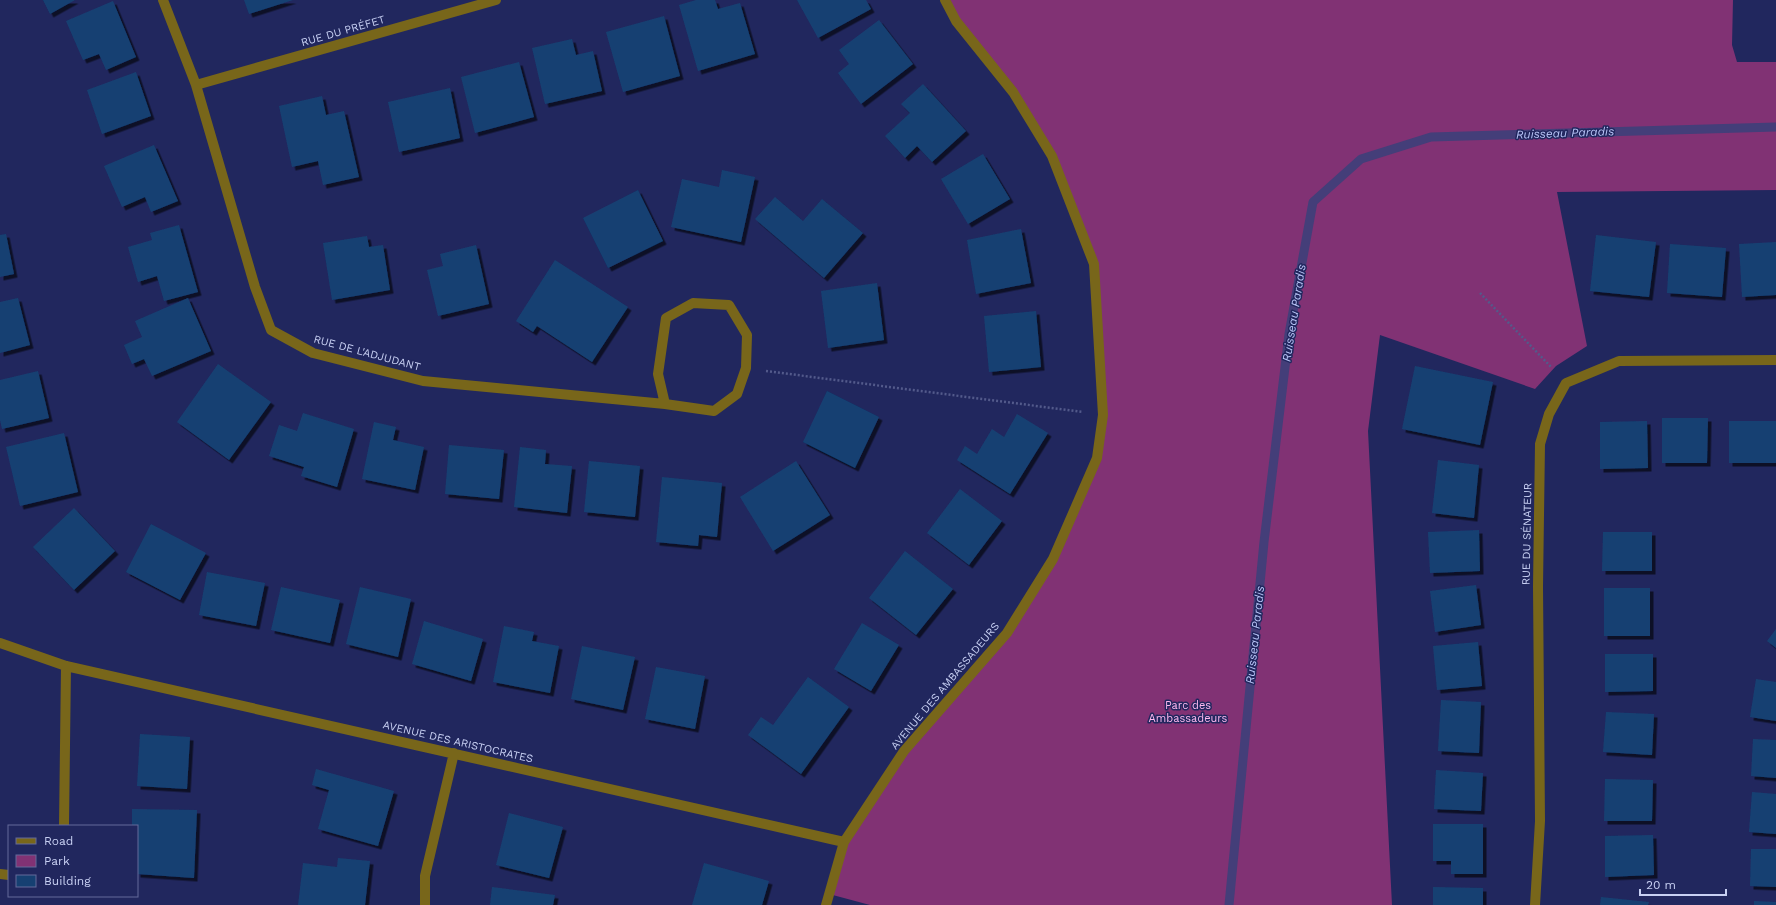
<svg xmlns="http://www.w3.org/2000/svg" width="1776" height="905" viewBox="0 0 1776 905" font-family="'Work Sans',sans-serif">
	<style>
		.green { fill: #813274 }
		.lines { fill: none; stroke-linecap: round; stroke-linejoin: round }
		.stream { stroke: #443e79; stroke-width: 9 }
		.building { fill: #164072; filter: url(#shadow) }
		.path { stroke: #535a8b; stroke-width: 2.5; stroke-dasharray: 2 2; stroke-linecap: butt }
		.minor { stroke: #78661a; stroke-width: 10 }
		.labels { text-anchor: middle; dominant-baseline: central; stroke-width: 3; stroke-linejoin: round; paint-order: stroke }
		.street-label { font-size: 11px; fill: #c8d0f3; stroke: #21275e }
		.park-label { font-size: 11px; fill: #ffb8ef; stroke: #21275e }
		.water-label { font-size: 12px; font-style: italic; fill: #b9c4f7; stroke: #21275e }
	</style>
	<defs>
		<filter id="shadow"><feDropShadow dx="3.5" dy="3.5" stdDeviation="0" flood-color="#0009"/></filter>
	</defs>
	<rect width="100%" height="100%" fill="#21275e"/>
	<!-- green -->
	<path class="green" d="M945,0H1733L1732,45L1737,62H1776V190L1557,192L1587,346L1556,366L1535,389L1380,335L1368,431L1392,905H870L829,894L844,842L904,751L1007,633L1053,559L1097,458L1102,422L1094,264L1048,149Z"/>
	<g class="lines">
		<!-- stream -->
		<path class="stream" d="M1229,905L1264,542L1289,334L1313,202L1361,159L1431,137L1776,127"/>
	</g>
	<!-- building -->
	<path class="building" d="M43,0H75L50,14Z
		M244,0H293L249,14Z
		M696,0H715L718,9L740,3L755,54L698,71L679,5Z
		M797,0H866L871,9L818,38Z
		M113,1L136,57L106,70L99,54L83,60L66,21Z
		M664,16L680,76L623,92L606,32Z
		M879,20L913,64L861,104L838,73L849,64L839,50Z
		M572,39L576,55L593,51L602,91L545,104L532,48Z
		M519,62L534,117L475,133L461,77Z
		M136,72L151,116L102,134L87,90Z
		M923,84L966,131L932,162L917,146L905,158L885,136L910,113L901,104Z
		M450,88L460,138L399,152L388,102Z
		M322,96L326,115L344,111L359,177L323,185L318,161L292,167L279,106Z
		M154,145L178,201L151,212L145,197L122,207L104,166Z
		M983,154L1010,199L968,224L941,179Z
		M722,170L755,177L741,242L671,227L682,179L719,187Z
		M638,190L663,241L608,268L583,218Z
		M775,197L803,221L822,199L863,233L824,278L755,219Z
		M179,225L198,292L164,301L157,276L138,282L128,247L152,240L150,233Z
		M1021,229L1031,283L976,294L967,240Z
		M6,234L14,274L0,277V235Z
		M1596,235L1656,242L1649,297L1590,291Z
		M367,236L369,247L383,245L390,290L332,300L323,243Z
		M1776,242V295L1742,297L1739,244Z
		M1670,244L1726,248L1722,297L1667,293Z
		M476,245L489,304L438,316L427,270L443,266L440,254Z
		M555,260L628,307L592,362L537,326L533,332L516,321Z
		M877,283L884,340L828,348L821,291Z
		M18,298L30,345L0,353V302Z
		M188,298L211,351L152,376L144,359L132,364L124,345L142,337L135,321Z
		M1036,311L1041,367L989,372L984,316Z
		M218,364L271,402L229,460L177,422Z
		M1415,366L1493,382L1480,445L1402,429Z
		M38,371L49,418L2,429L0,420V380Z
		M827,391L879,417L855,468L803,442Z
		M303,413L354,429L337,487L301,476L304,467L269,456L279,425L297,431Z
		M1017,414L1048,433L1010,494L957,460L965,446L977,454L992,429L1004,437Z
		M1662,418H1708L1707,463H1662Z
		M1647,421L1648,468L1600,469V422Z
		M1729,421H1776V463H1729Z
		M374,422L396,427L393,440L424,447L415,490L362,479Z
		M64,433L78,492L20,506L6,447Z
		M449,445L504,450L499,499L445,494Z
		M520,447L546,450L545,464L572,466L567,513L514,507Z
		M1438,460L1479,465L1474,518L1432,513Z
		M589,461L640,466L635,517L584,512Z
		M796,461L830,515L773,551L740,497Z
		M662,477L722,483L717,537L699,535L698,546L656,542Z
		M960,489L1002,521L969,565L927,533Z
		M74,508L115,551L74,590L33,547Z
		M151,524L206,553L180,600L126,572Z
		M1479,530L1480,571L1430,573L1428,532Z
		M1603,532H1652V571H1602Z
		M905,551L953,589L916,635L869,598Z
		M207,572L265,583L256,626L199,615Z
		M1476,585L1481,625L1435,632L1430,591Z
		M281,587L340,600L330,643L271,630Z
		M360,587L411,599L398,657L346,644Z
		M1604,588H1650V636H1604Z
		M424,621L483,639L471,681L412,664Z
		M862,623L899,645L871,691L834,669Z
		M504,626L534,632L532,641L559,646L550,693L493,682Z
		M1776,629V648L1767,641Z
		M1478,642L1482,686L1437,690L1433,646Z
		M582,646L635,657L623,710L571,699Z
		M1605,654H1653V691L1605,692Z
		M656,667L705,676L695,729L645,719Z
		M808,677L849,707L801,774L748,735L761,717L773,725Z
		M1756,679L1776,682V721L1750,717Z
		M1441,700L1481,702L1479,753L1438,751Z
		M1606,712L1654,714L1652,755L1603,752Z
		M140,734L190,737L187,789L137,786Z
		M1753,739L1776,740V778L1751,776Z
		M316,769L394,791L378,846L318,829L329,790L312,785Z
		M1436,770L1483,773L1481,811L1434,809Z
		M1605,779L1653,780L1652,821H1604Z
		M1752,792L1776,794V834L1749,832Z
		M132,809L197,810L194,878L137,874V826H132Z
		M509,813L563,827L549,878L496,865Z
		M1433,824H1483V874H1451V861H1433Z
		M1653,835L1654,875L1605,877V836Z
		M1751,849H1776V887L1750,886Z
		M338,858L370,861L365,905H298L303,863L337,867Z
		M704,863L769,881L762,905H692Z
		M492,887L555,895L553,905H490Z
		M1433,887L1483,888V905H1433Z
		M1601,897L1649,902L1648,905H1600Z
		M1754,901L1776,902V905H1754Z"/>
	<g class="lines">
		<!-- path -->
		<path class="path" d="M1480,293L1552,368
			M766,371L1083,412"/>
		<!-- minor -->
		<path class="minor" d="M163,0L196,85L255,287L271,330L313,353L423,381L665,404L714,411L737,394L746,368L747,335L729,305L693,303L666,318L658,374L665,404
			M196,85L496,0
			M0,643L66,666L844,842
			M64,826L66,666
			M0,874L9,875
			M425,905V876L454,753
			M826,905L844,842L904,751L1007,633L1053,559L1097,458L1103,415L1094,264L1052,156L1013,92L956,21L945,0
			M1535,905L1540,821L1538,587L1540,444L1549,414L1566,383L1619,361L1776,360"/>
	</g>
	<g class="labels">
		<!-- street labels -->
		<g class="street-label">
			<text transform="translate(343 31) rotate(-16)">RUE DU PRÉFET</text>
			<text transform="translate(367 353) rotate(15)">RUE DE L'ADJUDANT</text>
			<text transform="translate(1527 534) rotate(-89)">RUE DU SÉNATEUR</text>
			<text transform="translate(945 686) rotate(-50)">AVENUE DES AMBASSADEURS</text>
			<text transform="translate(458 742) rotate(13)">AVENUE DES ARISTOCRATES</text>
		</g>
		<!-- park labels -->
		<g class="park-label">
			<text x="1188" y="705">Parc des<tspan x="1188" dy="13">Ambassadeurs</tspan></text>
		</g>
		<!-- water labels -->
		<g class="water-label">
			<text transform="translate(1565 133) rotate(-2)">Ruisseau Paradis</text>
			<text transform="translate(1294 313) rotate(-81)">Ruisseau Paradis</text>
			<text transform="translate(1255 635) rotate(-84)">Ruisseau Paradis</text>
		</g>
	</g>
	<!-- legend -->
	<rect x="8" y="825" width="130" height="72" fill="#21275e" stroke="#646b9a"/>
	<rect x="16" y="838" width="20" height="6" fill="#78661a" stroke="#646b9a"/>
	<text x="44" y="845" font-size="12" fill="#c8d0f3">Road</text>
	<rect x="16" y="855" width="20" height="12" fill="#813274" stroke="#646b9a"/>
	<text x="44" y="865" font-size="12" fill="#c8d0f3">Park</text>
	<rect x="16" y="875" width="20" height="12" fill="#164072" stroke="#646b9a"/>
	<text x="44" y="885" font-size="12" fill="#c8d0f3">Building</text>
	<!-- scale -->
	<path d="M1640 889v6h86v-6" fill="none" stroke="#c8d0f3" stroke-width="2"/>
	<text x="1646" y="889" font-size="12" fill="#c8d0f3" stroke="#21275e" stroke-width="3" paint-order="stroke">20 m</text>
</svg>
